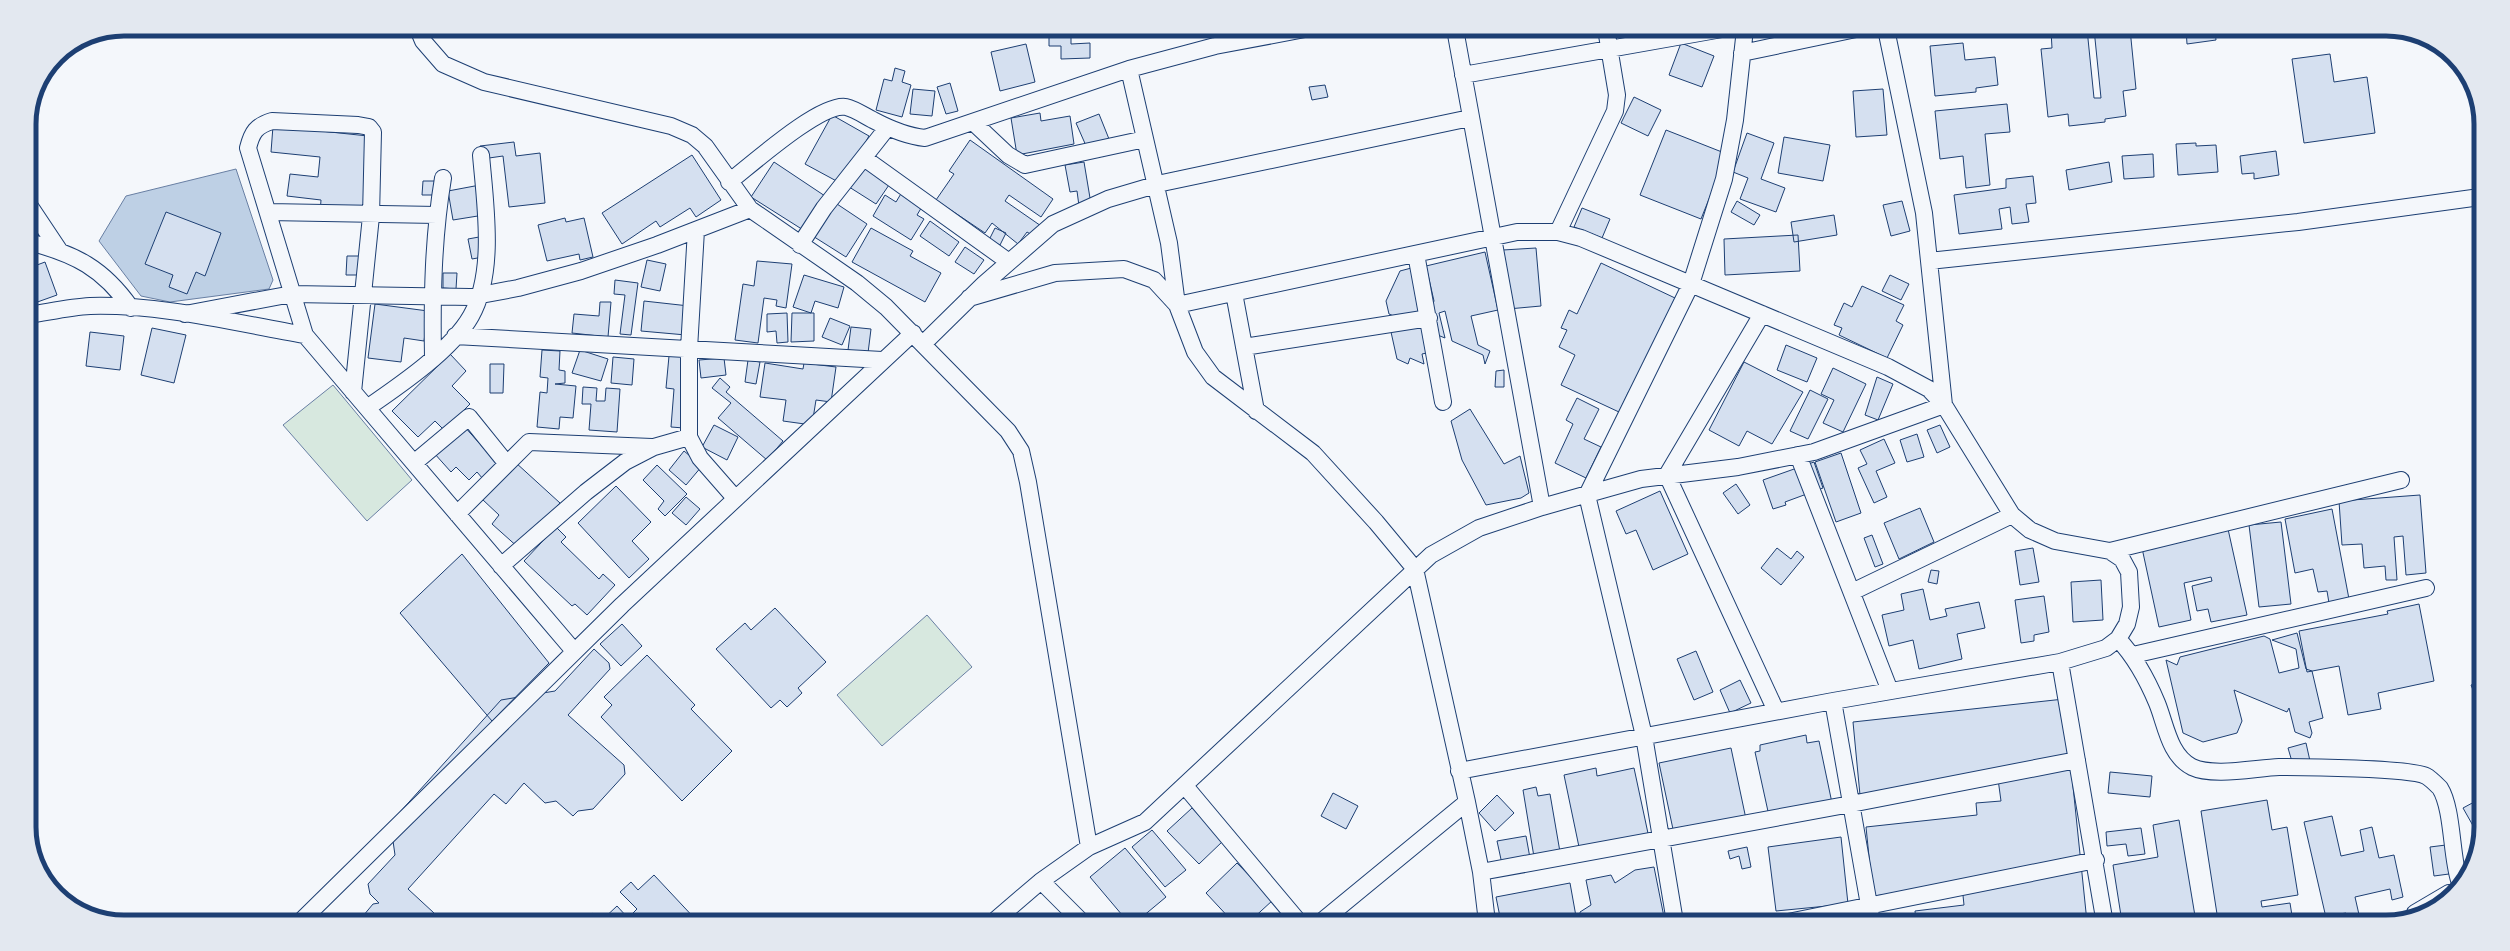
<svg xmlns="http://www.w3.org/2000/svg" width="2510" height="951" viewBox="0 0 2510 951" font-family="Barlow,sans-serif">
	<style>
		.green { fill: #d7e8df; stroke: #687fa3 }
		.water { fill: #bed0e5; stroke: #687fa3 }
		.building { fill: #d5e0f0; stroke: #1d3f73 }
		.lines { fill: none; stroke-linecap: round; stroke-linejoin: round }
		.street-casing { stroke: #1d3f73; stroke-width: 18 }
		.street { stroke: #f4f7fb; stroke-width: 16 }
		.rim { fill: none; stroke: #1d3f73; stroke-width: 5 }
	</style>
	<rect width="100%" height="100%" fill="#f4f7fb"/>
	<!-- green -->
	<path class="green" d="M333,385L412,480L367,521L283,425Z
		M927,615L972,667L882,746L837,695Z"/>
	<!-- water -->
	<path class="water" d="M236,169L273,280L269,289L170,302L141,296L99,241L126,196Z"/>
	<!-- building -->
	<path class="building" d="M1049,29H1071V44L1090,43V58L1061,59V46H1049Z
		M2067,29H2087L2094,98H2101L2094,29H2130L2136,89L2123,91L2126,116L2105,119V122L2069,126L2068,114L2048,117L2041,49L2052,48L2051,31Z
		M2186,29H2215L2216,40L2187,44Z
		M2306,29H2351L2306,34Z
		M1681,43L1714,56L1702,87L1669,75Z
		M1963,43L1965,60L1995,57L1998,85L1976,88V92L1935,96L1930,46Z
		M1026,44L1035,82L1000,91L991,52Z
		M2330,54L2334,82L2367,77L2375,133L2304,143L2292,59Z
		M895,68L905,71L902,82L911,85L902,117L876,110L884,79L892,81Z
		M950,83L958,111L946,114L937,87Z
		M1325,85L1328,97L1312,100L1309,87Z
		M913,89L935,91L932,116L910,114Z
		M1883,89L1887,135L1856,137L1853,91Z
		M1634,97L1661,110L1648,136L1621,123Z
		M2007,104L2010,132L1985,134L1990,185L1966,188L1963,156L1940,159L1935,111Z
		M1040,113L1041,121L1070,116L1074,144L1017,155L1011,118Z
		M1099,114L1109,139L1087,148L1076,123Z
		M832,115L869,136L842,184L805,164Z
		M273,126L368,136L364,217L320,213L321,200L287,196L290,174L318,177L320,157L271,152Z
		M1666,130L1727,154L1701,219L1640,195Z
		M1747,133L1774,143L1761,179L1785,188L1776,212L1740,199L1748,178L1733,172Z
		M1784,137L1830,145L1823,181L1778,173Z
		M970,140L1053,199L1041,217L1009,195L1005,201L1044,228L1037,238L1027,232L1018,244L992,223L985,233L936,200L954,174L949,171Z
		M514,142L516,156L540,153L545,203L509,207L503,156L489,158L484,182L480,146Z
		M2196,143V146L2216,145L2218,172L2178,175L2176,144Z
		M2276,151L2279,175L2254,179V173L2242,174L2240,156Z
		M2153,154L2154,177L2124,179L2122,156Z
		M692,155L721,200L696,217L690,208L660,227L656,221L622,244L602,213Z
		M774,162L867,224L846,257L751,197Z
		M861,162L891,182L876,204L846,185Z
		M1084,162L1091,204L1079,206L1077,191L1070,192L1065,165Z
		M2109,162L2112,182L2069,190L2066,170Z
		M2033,176L2036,203L2026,204L2029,222L2012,224L2010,207L1999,209L2002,229L1959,234L1954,195L2006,188V179Z
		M423,181H440L439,195H422Z
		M480,185L484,215L453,220L448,191Z
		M902,192L923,205L917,215L924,219L911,240L873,216L885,195L896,202Z
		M1737,201L1760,215L1754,225L1731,212Z
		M1902,201L1910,231L1891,236L1883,205Z
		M1582,208L1610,219L1602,238L1574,227Z
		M166,212L221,233L205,276L196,272L187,294L169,287L173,275L145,264Z
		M1834,215L1837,235L1794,242L1791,222Z
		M565,218L566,222L584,218L593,257L580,260L579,254L547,261L538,225Z
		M930,221L959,242L949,256L920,236Z
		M871,228L913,251L910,256L941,273L925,302L852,262Z
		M995,228L1006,233L1000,245L989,240Z
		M1798,235L1800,271L1725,275L1724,239Z
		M479,237L483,257L472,259L468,239Z
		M965,247L984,260L974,274L955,262Z
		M1536,248L1541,306L1508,309L1503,250Z
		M1485,252L1498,310L1471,316L1478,345L1490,351L1485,364L1483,355L1452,341L1445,311L1439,313L1445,338L1435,334L1431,352L1422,354L1424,364L1410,358L1408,364L1397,359L1391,332L1418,326L1389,314L1386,301L1400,271L1415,267L1426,319L1434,301L1426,266Z
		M347,256H360V275H346Z
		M647,260L666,264L660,291L641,287Z
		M757,261L792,264L786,308L776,306L777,300L764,298L758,343L735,340L743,284L754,286Z
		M45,262L57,295L29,305V268Z
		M1601,263L1675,298L1631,392L1629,391L1619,412L1561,385L1575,355L1559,347L1567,330L1561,328L1569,310L1577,314Z
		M443,273H457L456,289L443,288Z
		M804,275L844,287L838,308L815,301L811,313L793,307Z
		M1890,275L1909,284L1901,300L1882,291Z
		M615,280L638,283L631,335L620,334L625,295L614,294Z
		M1862,286L1904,305L1896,321L1903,325L1887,358L1839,335L1842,328L1834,325L1844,303L1852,307Z
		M644,301L689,306L686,335L641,331Z
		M600,302H611L608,337L572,333L574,314L599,316Z
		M375,304L428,311L424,341L404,338L401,362L368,358Z
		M787,313L788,342L777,343L776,331L767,332V314Z
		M792,313H814V341L791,342Z
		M830,318L850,326L842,345L822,337Z
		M851,327L871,329L868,353L848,350Z
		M152,328L186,335L174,383L141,375Z
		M90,332L124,336L120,370L86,366Z
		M1786,345L1817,358L1807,382L1777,370Z
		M542,350L560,351L559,370L565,371V383L555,384L576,386L573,418L560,417L559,429L537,427L540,392L547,393L548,378L540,377Z
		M580,350L608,359L601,381L572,373Z
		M450,354L466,371L452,386L470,404L444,430L435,421L418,437L392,411Z
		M669,356L690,357L684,428L671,427L674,389L666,388Z
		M613,357L634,359L632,385L611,383Z
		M724,358L726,375L701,378L699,360Z
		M748,360L760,362L756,384L745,382Z
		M1744,362L1803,392L1772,444L1747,431L1739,446L1709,430Z
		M765,363L803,369L804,363L836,367L831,402L816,400L812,425L783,421L786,400L760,397Z
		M490,364H504L503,393H490Z
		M1833,368L1866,384L1843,432L1823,423L1834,400L1821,394Z
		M1504,370V387H1495L1496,371Z
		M1877,377L1893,384L1878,420L1865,415Z
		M720,378L730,387L726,392L783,441L767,460L718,418L731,403L712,388Z
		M583,387L597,388L596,401H605L606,388L620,389L617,432L589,430L591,404H582Z
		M1810,390L1828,399L1808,439L1790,431Z
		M1577,398L1599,409L1584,439L1601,447L1586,478L1555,463L1573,424L1566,420Z
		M1470,409L1504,464L1520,456L1529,493L1521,498L1486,505L1462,460L1451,421Z
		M463,425L498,464L483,479L477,472L469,480L456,467L451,472L434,453Z
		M714,425L738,437L727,460L702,447Z
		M1940,425L1950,447L1937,453L1927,430Z
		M1917,434L1924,457L1907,462L1900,440Z
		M1884,439L1895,463L1876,471L1887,497L1874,503L1858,468L1867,464L1860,450Z
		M684,451L702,466L686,485L669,470Z
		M1841,453L1861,513L1836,522L1815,462Z
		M515,462L560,503L520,549L492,524L499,515L482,499Z
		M1814,462L1823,488L1785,502L1786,505L1773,509L1763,480Z
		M657,465L687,494L665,516L658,509L664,501L643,480Z
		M1736,484L1750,505L1738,514L1723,493Z
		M616,486L651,522L632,541L649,559L629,578L578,523Z
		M1660,491L1688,554L1653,570L1636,530L1626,534L1616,511Z
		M2420,495L2426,573L2406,575L2403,536L2394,537L2397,580H2386L2385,566L2364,568L2362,544L2342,545L2339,501Z
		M686,497L700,509L686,525L672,513Z
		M1920,508L1934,542L1899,559L1884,523Z
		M2332,509L2349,599L2329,603L2327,591L2318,592L2313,569L2295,573L2285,519Z
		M2281,522L2291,604L2259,607L2249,525Z
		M556,527L566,537L561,542L599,579L603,574L615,585L587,615L575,604L572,606L524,561Z
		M2228,529L2247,615L2211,622L2208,609L2197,611L2192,586L2212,581L2211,577L2184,583L2191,620L2159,627L2142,548Z
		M1872,535L1883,564L1875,567L1864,538Z
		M1777,548L1791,559L1797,551L1804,557L1781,585L1761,568Z
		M2033,548L2039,582L2020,585L2015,551Z
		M462,554L549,663L492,721L400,613Z
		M1931,570L1939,571L1937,584L1928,582Z
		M2101,580L2103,620L2073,622L2071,582Z
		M1923,589L1930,620L1947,616L1945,609L1979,602L1985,628L1957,634L1962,659L1919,669L1913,640L1889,646L1882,615L1904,610L1901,594Z
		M2044,596L2049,632L2034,635V641L2021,643L2015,600Z
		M2419,604L2434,681L2378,693L2381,709L2348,715L2339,666L2307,672L2299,631L2388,614L2387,611Z
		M775,608L826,662L798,688L802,693L787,707L780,700L771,708L716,649L745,623L751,630Z
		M622,624L642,646L621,666L600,644Z
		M2297,633L2306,669L2312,671L2323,718L2309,722L2312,733L2310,738L2295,732L2289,708L2287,712L2234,690L2242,721L2237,733L2203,742L2183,733L2166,660L2177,665L2180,657L2264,636L2270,639L2279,673L2299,668L2296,649L2272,640Z
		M594,649L609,663L610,669L568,715L624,765L625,774L593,809L578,811L573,816L556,801L545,803L524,783L506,804L494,794L408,889L434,913L426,922H358L373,904L379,903L370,894L368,884L395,855L393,841L382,832L501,700L555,691Z
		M1696,651L1713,692L1694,700L1677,659Z
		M647,655L695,705L691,709L732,751L682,801L601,717L612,705L604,697Z
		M1740,680L1751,703L1730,713L1720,690Z
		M2477,683V700L2471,685Z
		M2064,699L2087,922H1916L1915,911L1964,905L1962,886L1873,896L1866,827L1977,815L1976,803L2001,801L1998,779L1860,795L1853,722Z
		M1806,735L1807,743L1819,741L1832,803L1769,816L1755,752L1760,751V745Z
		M2306,743L2310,761L2293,765L2288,748Z
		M1731,748L1746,819L1674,834L1659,763Z
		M1596,768L1597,776L1634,768L1649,838L1579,847L1564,775Z
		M2110,772L2152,776L2150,797L2108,793Z
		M1536,787L1538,796L1550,794L1560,852L1534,857L1523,790Z
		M1333,793L1358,806L1346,829L1321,816Z
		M1497,795L1514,813L1495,831L1479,813Z
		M2267,800L2272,830L2287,827L2298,895L2261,901L2262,907L2290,903L2293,922H2210L2209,915L2217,914L2201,811Z
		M2476,801V831L2463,808Z
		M1192,808L1223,841L1199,864L1167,831Z
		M2332,816L2341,856L2364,851L2360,830L2372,827L2379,858L2394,855L2403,897L2392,900L2390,889L2355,897L2360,919L2348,922L2346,913L2333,915L2334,922H2327L2304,822Z
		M2179,820L2196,922H2122L2113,865L2158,857L2153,825Z
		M2141,828L2145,854L2128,856L2126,844L2107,846L2106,832Z
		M1152,830L1186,870L1165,887L1132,847Z
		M1526,836L1530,858L1502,864L1497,841Z
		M1841,837L1848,904L1776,911L1768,847Z
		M2446,845L2449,874L2434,876L2430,847Z
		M1747,847L1751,867L1742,869L1739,856L1730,859L1728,851Z
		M1125,848L1166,897L1136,922H1128L1090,877Z
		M1237,863L1273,900L1249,922H1233L1206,893Z
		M1654,867L1665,922H1594L1593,919L1581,921L1580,912L1591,905L1586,880L1611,875L1615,883L1635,870Z
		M654,875L698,922H583L593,913L601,921L617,906L628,918L637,909L620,892L631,882L638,890Z
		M1570,883L1577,922H1501L1496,897Z"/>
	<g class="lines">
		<!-- street casing -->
		<g class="street-casing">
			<path id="street" d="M418,29L423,41L443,64L484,82L671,126L692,135L705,146L750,209L857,283L886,307L1008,431L1021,451L1028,482L1089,847
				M1455,29L1542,507
				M1742,53L1856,29
				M1129,69L1169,243L1177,305L1517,232H1558L1581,238L1888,367L1929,389L1944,405L2012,515L2030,530L2055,541L2110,551L2122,559L2129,572L2131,607L2127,624L2118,639L2106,648L2060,662L1833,701L1459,771
				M1463,75L1722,29
				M974,123L1008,155L1025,165L1145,139
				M864,158L1009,262
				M729,182C751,165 821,102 846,107C855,109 865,116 873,120C890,129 906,136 925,138L1129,69L1215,46L1305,29
				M29,205L59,250
				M268,212L437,215
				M696,230L689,349V437L700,458L735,498
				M1558,232L1615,111L1617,95L1606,29
				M29,242C75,254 103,268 131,308
				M800,245L824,208L887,128
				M1416,254L1443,402
				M1929,261L2298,222L2480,197
				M1234,293L1256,411
				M969,298L1055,273L1124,269L1154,280L1177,305L1195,352L1213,377L1313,453L1376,522L1415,569L1467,802L1481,872L1487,922
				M185,314L292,294L470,297L518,288L581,271L657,245L750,209
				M1762,314L1667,475L1776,711
				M29,315C49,312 70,307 90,306C162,304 235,323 305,335
				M455,336L882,360
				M924,343L984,284L1053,224L1108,199L1162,183L1470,118
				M1244,347L1429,318
				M433,358C432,297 433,238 443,178
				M353,392L371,216L373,132L369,127L358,125L272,121C256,126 252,132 248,148L305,335L367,408L574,651
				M367,408C399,386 452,350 471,316C496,272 485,203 481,155
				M1798,455L1890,691
				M414,463L469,417L507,464
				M457,514L529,442L652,447
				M2110,551L2401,480
				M501,566L586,492L625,462L654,447L689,437
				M1852,592L2012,515
				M2118,639C2135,657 2147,679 2157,703C2166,725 2169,755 2192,767C2213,777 2255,768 2279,767C2303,767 2410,768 2426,776C2430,778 2437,785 2440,788C2453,809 2451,855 2459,880
				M2133,655L2426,588
				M2060,662L2104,918
				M1833,701L1872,922
				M1185,786L1299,922
				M1481,872L1851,804L2077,760
				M1041,881L1082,922
				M2415,913L2449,893
				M300,922L622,605L913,333
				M993,922L1041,881L1089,847L1145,822L1431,555L1479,528L1542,507L1641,479L1738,467L1814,452L1944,405L1924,213L1886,29
				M1321,922L1467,802
				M1675,922L1644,736L1587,495L1691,284L1724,179L1735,120L1745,29
				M1788,922L2096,860"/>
		</g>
		<!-- street -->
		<use href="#street" class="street"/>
	</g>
	<!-- crop -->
	<path d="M0 0H2510V951H0ZM124 36H2386A88 88 0 0 1 2474 124V827A88 88 0 0 1 2386 915H124A88 88 0 0 1 36 827V124A88 88 0 0 1 124 36Z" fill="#e3e8f0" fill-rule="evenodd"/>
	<path class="rim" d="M124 36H2386A88 88 0 0 1 2474 124V827A88 88 0 0 1 2386 915H124A88 88 0 0 1 36 827V124A88 88 0 0 1 124 36Z"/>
</svg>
